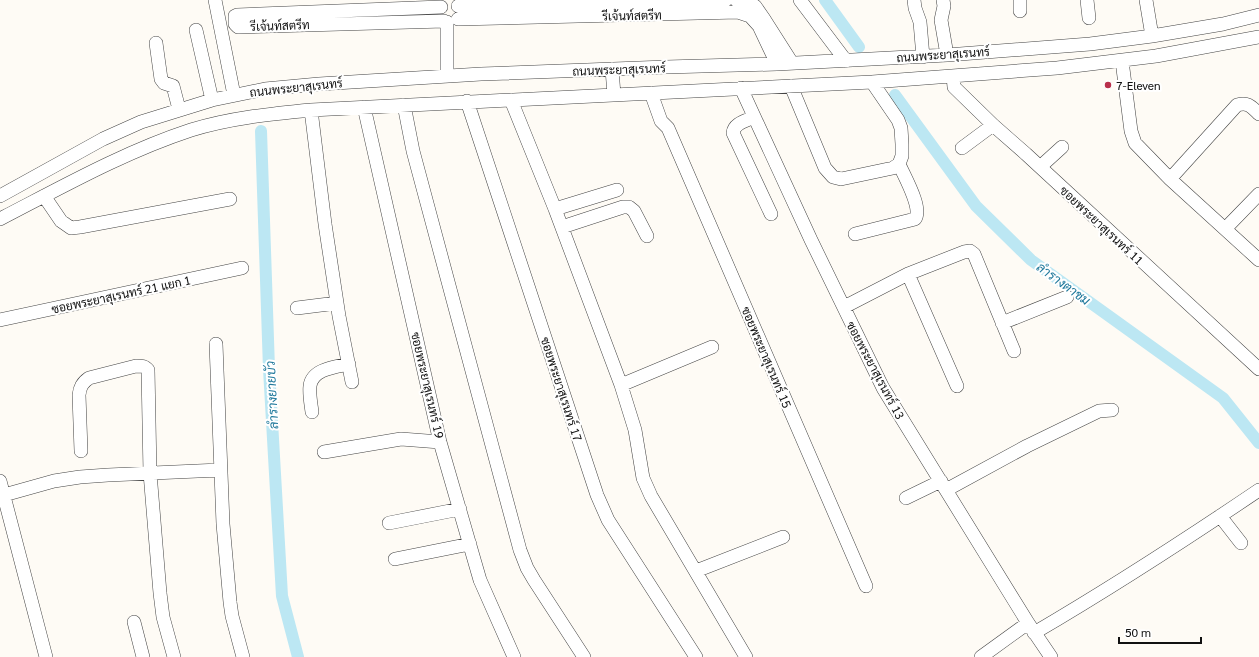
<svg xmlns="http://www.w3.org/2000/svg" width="1259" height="657" viewBox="0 0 1259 657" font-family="Georgia,Sarabun,serif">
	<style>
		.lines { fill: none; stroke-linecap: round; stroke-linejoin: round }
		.canal { stroke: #bce7f3; stroke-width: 12 }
		.minor-casing { stroke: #444; stroke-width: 14 }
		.minor { stroke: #fff; stroke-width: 13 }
		.poi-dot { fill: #b9304c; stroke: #fff; stroke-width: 1.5 }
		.labels { text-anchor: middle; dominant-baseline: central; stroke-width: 4; stroke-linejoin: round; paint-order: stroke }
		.street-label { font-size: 12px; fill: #111; stroke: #fff }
		.poi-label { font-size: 12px; fill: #111; stroke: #fff; text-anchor: start }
		.water-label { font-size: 13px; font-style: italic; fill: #20799c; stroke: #fff }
	</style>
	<rect width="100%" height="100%" fill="#fefbf5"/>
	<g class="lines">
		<!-- canal -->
		<path class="canal" d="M825,0L859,47
			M895,95L976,206L1031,260L1223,398L1259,443
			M261,131L269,369L282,596L298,657"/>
		<!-- minor casing -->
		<g class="minor-casing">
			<path id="minor" d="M215,0L234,95
				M736,0L747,2L755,6L764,19L792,63
				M800,0L846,61
				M914,0L915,8L920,22L923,57
				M943,0L944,6L941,20L947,55
				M1020,0V11
				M1087,0L1089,18
				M1146,0L1152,36
				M458,6L726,0
				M441,7L237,15L235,16V24L238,27L444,21
				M458,19L738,12L750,16L759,26L777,64
				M447,22V76
				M196,30L212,100
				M156,43L161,79L164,83L173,86L179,109
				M1122,61L1131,131L1135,143L1170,179L1259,260
				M612,69L614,95
				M953,76L954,87L993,125L1026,154L1259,369
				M791,86L825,168L833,177L841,179L893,168L899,164L902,156V144L901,128L898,120L872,82
				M741,88L811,240L883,388L1028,623L1051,657
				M651,93L661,121L668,128L866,586
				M511,100L555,209L621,385L635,430L643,478L651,496L746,657
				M467,101L597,495L608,520L696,657
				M404,105L413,151L520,550L527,568L534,580L584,657
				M364,107L440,442L480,580L514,657
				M311,110L325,224L339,316L352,382
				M754,117C746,121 734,123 733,133L771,214
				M962,148L993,125
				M1040,167L1062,147
				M1170,179L1237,105C1248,102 1251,106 1259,114
				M0,196L103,139L141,122L212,100L265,89L319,84L481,74L666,67L777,64L947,55L1090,44L1152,36L1223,24L1259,15
				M44,196L61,221L71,228L80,227L230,199
				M555,209L617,190
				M0,219C62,187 124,152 191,130C230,118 270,114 311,110L872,82L1057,68L1156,56L1259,37
				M562,227L623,207H629L634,211L647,236
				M1225,229L1259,194
				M855,234L915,219C923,208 904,176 899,164
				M908,274L957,386
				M844,307L908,274L964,252L970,251L974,254L1014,351
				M297,308L337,303
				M0,320L242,268
				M1002,323L1067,297
				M216,344L223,524L230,602L232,616L243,657
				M621,385L712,347
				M312,412C311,404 309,394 310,386C312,369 335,367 349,364
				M81,451L79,395C80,387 82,383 89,378L136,366C142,366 145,366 148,370L150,473L160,593L163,617L174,657
				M324,452L401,439L440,442
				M0,481L46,657
				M946,490L1027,446L1099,411L1112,410
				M4,495L54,481L80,477L108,475L220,470
				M906,498L941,481
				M1220,516L1241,543
				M389,523L460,509
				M395,559L470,544
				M696,571L783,537
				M134,622L143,657
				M1034,633C1111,588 1185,540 1259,490
				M981,657L1028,623"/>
		</g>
		<!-- minor -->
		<use href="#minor" class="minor"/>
	</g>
	<!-- markers -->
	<circle class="poi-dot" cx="1108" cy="85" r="4"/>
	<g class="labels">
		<!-- street labels -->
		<g class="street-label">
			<text transform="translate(632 15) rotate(-1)">รีเจ้นท์สตรีท</text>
			<text transform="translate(280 25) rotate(-2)">รีเจ้นท์สตรีท</text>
			<text transform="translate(943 54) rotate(-4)">ถนนพระยาสุเรนทร์</text>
			<text transform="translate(619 69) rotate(-2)">ถนนพระยาสุเรนทร์</text>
			<text transform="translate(296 87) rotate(-6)">ถนนพระยาสุเรนทร์</text>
			<text transform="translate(1102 225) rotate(43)">ซอยพระยาสุเรนทร์ 11</text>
			<text transform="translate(121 294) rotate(-12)">ซอยพระยาสุเรนทร์ 21 แยก 1</text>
			<text transform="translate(767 357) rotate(67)">ซอยพระยาสุเรนทร์ 15</text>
			<text transform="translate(876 370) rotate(62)">ซอยพระยาสุเรนทร์ 13</text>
			<text transform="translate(428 385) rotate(77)">ซอยพระยาสุเรนทร์ 19</text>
			<text transform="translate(562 389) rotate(72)">ซอยพระยาสุเรนทร์ 17</text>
		</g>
		<!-- poi labels -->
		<g class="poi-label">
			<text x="1116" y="85">7-Eleven</text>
		</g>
		<!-- water labels -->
		<g class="water-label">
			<text transform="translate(1064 283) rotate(36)">ลำรางตาชม</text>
			<text transform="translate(271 395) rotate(-93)">ลำรางยายบัว</text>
		</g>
	</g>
	<!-- scale -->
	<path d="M1119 637v6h82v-6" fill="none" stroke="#111111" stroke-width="2"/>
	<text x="1125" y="637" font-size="12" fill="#111111" stroke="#ffffff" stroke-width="3" paint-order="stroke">50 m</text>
</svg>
